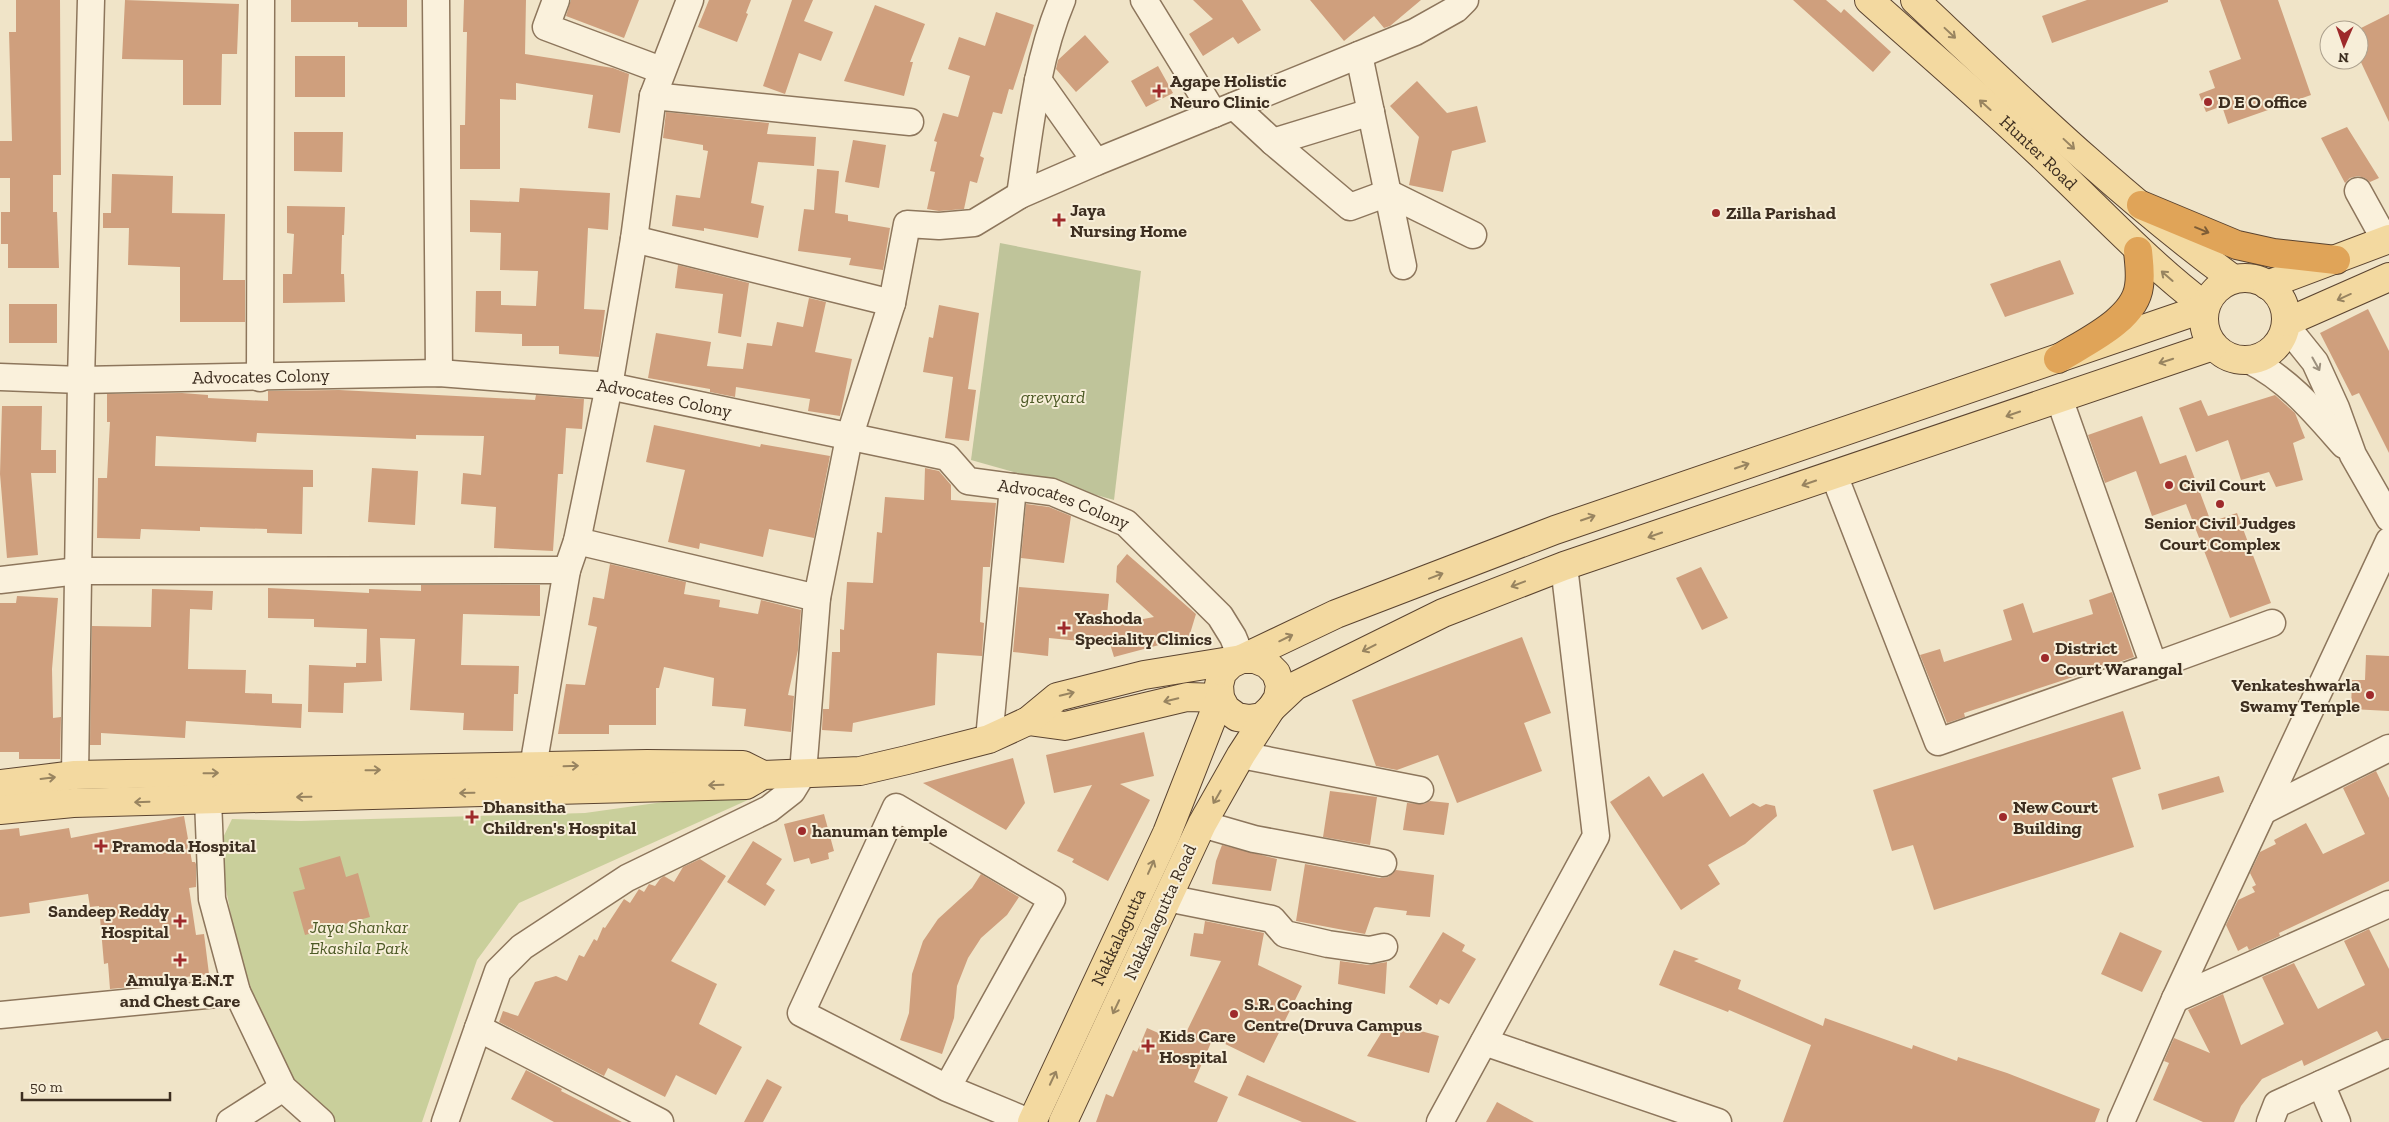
<svg xmlns="http://www.w3.org/2000/svg" width="2389" height="1122" viewBox="0 0 2389 1122" font-family="'Zilla Slab',serif">
	<style>
		.green { fill: #c9cf9b }
		.cemetery { fill: #bfc49a }
		.building { fill: #cf9f7d }
		.lines { fill: none; stroke-linecap: round; stroke-linejoin: round }
		.minor-casing { stroke: #8d765c; stroke-width: 29 }
		.major-casing { stroke: #5b4430; stroke-width: 30 }
		.highway-casing { stroke: #5b4430; stroke-width: 30 }
		.minor { stroke: #faf1dc; stroke-width: 26 }
		.major { stroke: #f3d9a0; stroke-width: 28 }
		.highway { stroke: #e0a458; stroke-width: 28 }
		.oneway { stroke: #988460 }
		.oneway2 { stroke: #7e5d36 }
		.oneway3 { stroke: #9c907e }
		.poi-dot { fill: #9e2a2b; stroke: #f7eed8; stroke-width: 2 }
		.labels { text-anchor: middle; dominant-baseline: central; stroke-width: 4; stroke-linejoin: round; paint-order: stroke }
		.poi-label { font-size: 18px; font-weight: bold; fill: #3d2e20; stroke: #f7eed8; text-anchor: start }
		.street-label { font-size: 18px; fill: #3d2e20; stroke: #f7eed8 }
		.park-label { font-size: 18px; font-style: italic; fill: #4d5a26; stroke: #f7eed8 }
	</style>
	<rect width="100%" height="100%" fill="#f0e4c8"/>
	<!-- green -->
	<path class="green" d="M749,790L750,799L519,903L477,960L422,1122H334L299,1094L259,1013L236,941L218,848L232,819L301,821L585,813Z"/>
	<!-- cemetery -->
	<path class="cemetery" d="M1000,243L1141,271L1114,500L971,460Z"/>
	<!-- building -->
	<path class="building" d="M16,0H60L61,175H53V212H57L59,268H8V244H1V212H10V178H0V141H12L9,32H16Z
		M125,0L239,4L237,54H222L221,105H183V60L122,59Z
		M291,0H407V27H358V22H291Z
		M464,0H526L525,54L613,68L629,74L620,133L588,128L593,95L516,83V100L500,99V169H460V125H465L467,32H463Z
		M571,0H639L624,38L566,16Z
		M709,0H751L746,13L748,14L737,42L698,27Z
		M792,0H813L804,21L833,32L821,61L799,53L785,94L763,86Z
		M1193,0H1242L1261,30L1238,44L1233,37L1203,56L1189,34L1213,19Z
		M1310,0H1421L1390,26L1384,28L1374,16L1344,41Z
		M1793,0H1826L1841,13L1844,9L1891,52L1873,72Z
		M2087,0H2168V2L2052,43L2042,16Z
		M2220,0H2278L2311,95L2228,124L2222,106L2206,112L2199,94L2215,88L2209,71L2241,59Z
		M875,5L925,24L910,62H913L904,96L844,81Z
		M996,12L1034,25L1013,90L1009,89L1002,114L993,112L980,156L984,158L977,183L970,181L964,209L939,211L927,209L935,172L930,171L937,142L934,141L943,113L958,117L970,76L948,69L959,37L985,46Z
		M2389,14V122L2359,58V29Z
		M1085,35L1109,62L1076,92L1056,69L1058,60Z
		M295,56H345V97H295Z
		M1158,66L1173,93L1146,107L1131,81Z
		M1417,81L1447,113L1477,106L1486,142L1452,151L1443,192L1409,185L1419,137L1390,106Z
		M666,112L769,123L767,134L816,137L814,166L758,162L751,203L764,206L758,238L704,228V231L672,226L676,195L700,198L708,151L703,150V145L663,138Z
		M2347,127L2379,178L2370,182L2365,178L2358,176L2350,178L2345,183L2321,138Z
		M294,132H343L342,172L294,171Z
		M853,140L886,145L879,188L845,182Z
		M817,169L839,171L835,213L848,215V221L890,228L883,270L849,265L851,258L798,251L804,209L814,210Z
		M112,174L173,176L172,213L225,214L223,280H245V322H180V267L128,265L129,228H103V213H111Z
		M520,188L610,193L608,230L588,228L584,309L605,310L599,357L559,354V346H522V334L475,332L476,291H501V305L536,306L538,271L500,270L501,233L470,232V200L519,202Z
		M287,206L345,207L344,235H342L341,274H344L345,302L283,303V274H292L294,234L287,233Z
		M2060,260L2074,294L2005,317L1990,284Z
		M678,265L749,283L741,337L718,333L723,294L675,288Z
		M809,298L826,302L815,352L852,359L840,416L808,411L810,399L736,387L735,397L710,392V389L648,378L656,333L711,342L707,366L743,369L747,343L772,346L777,322L803,327Z
		M9,304H57V343H9Z
		M939,305L979,313L968,389L976,390L969,441L945,438L953,377L923,372L929,337L933,338Z
		M2368,309L2389,351V453L2359,393L2352,396L2320,333Z
		M339,390L535,400L536,395L584,399L582,429L566,428L563,474H558L553,551L494,548L496,507L461,504L463,473L481,475L484,436L416,435V439L257,433L256,442L156,436L155,466L313,470V487H303L302,534L267,533V529L200,527V531L141,529L140,539L97,538L98,478H107L110,422H107V394L182,393L208,395V398L268,401V391Z
		M2275,395L2295,413L2305,438L2293,443L2303,480L2276,487L2269,472L2241,480L2228,440L2196,452L2179,408L2201,400L2208,416Z
		M2,406H42L41,450H56V473H31L38,555L7,558L0,474Z
		M2142,416L2160,464L2186,455L2211,522L2237,513L2271,603L2230,618L2186,504L2152,516L2136,471L2105,483L2088,435Z
		M654,425L760,447L761,444L830,456L814,538L769,529L763,557L700,543L699,549L668,542L685,470L646,462Z
		M372,468L418,471L415,525L368,522Z
		M925,468L939,471L951,485V500L996,503L990,567H983L980,622L984,623L982,656L937,653L935,705L853,723L852,732L822,730L823,709H829L832,652H840V629L844,630L847,582L873,583L877,532L882,533L885,497L924,500Z
		M1026,504L1049,507L1071,516L1064,563L1021,558Z
		M1127,554L1196,614L1189,637L1114,657L1110,644L1049,638L1048,656L1013,652L1019,587L1109,594L1106,626L1154,617L1116,582L1117,566Z
		M610,564L686,582L684,594L720,600L719,607L758,614L761,600L801,610L798,650L788,695L794,696L791,732L744,726L746,709L712,706L714,678L664,667L659,688H656V725H609V734H558L566,684L585,685L597,627L588,625L593,597L604,599Z
		M1701,567L1728,618L1702,630L1676,578Z
		M421,585H540V616L463,614L461,665L519,666L518,694H514L513,731L463,730L464,713L410,710L415,639L380,638L382,681L344,683L343,713L308,712L309,665L356,667V663H366L367,629L314,627V619L268,618V588L369,593V589L421,591Z
		M152,589L213,591L212,610L190,609L188,669L246,670L245,693L272,694V703L302,704L301,728L186,721L185,738L101,733V745H90L92,626L151,627Z
		M2112,592L2134,657L1964,713L1965,717L1947,723L1920,655L1940,649L1944,662L2012,640L2003,610L2023,603L2033,633L2093,614L2089,600Z
		M17,596L58,598L52,669L53,718L61,717L60,759H19V752H0V603H16Z
		M1522,637L1551,713L1524,723L1542,771L1457,803L1438,755L1397,770L1376,766L1352,700Z
		M2366,655L2389,656V711L2351,709L2352,680H2365Z
		M2123,711L2141,769L2112,778L2134,847L1934,910L1913,845L1892,851L1873,790Z
		M1144,732L1154,776L1120,784L1150,800L1108,881L1072,862L1074,859L1057,851L1092,785L1054,793L1046,755Z
		M1013,758L1025,803L1006,830L923,783Z
		M2376,771L2389,798V881L2279,933L2280,936L2249,950L2247,946L2238,951L2226,925L2238,900L2255,892L2252,887L2256,885L2250,873L2260,852L2276,844L2274,840L2306,823L2323,854L2365,834L2343,788Z
		M1703,773L1730,817L1753,803L1760,807L1766,804L1775,806L1777,816L1745,844L1708,865L1720,884L1681,910L1610,802L1649,776L1663,797Z
		M2219,776L2224,792L2162,810L2158,794Z
		M1330,791L1377,797L1370,845L1323,837Z
		M1430,801L1449,803L1444,835L1403,830L1407,803L1424,804Z
		M824,814L834,851L828,853L829,859L811,864L809,858L794,862L784,824Z
		M184,816L192,862H195L196,864V887L189,888L196,935L204,934L209,974L162,980V984L110,989L108,963L104,964L99,906L90,907L88,894L29,903L30,913L0,917V830L19,828L20,836L69,828L71,838Z
		M753,841L782,859L766,884L775,890L765,906L727,882Z
		M1222,845L1277,859L1271,891L1212,884L1216,861Z
		M340,856L346,877L358,873L370,917L305,935L293,892L305,889L299,868Z
		M700,859L726,876L671,961L717,984L699,1024L742,1047L716,1095L676,1075L665,1097L608,1068L604,1076L499,1022L503,1011L518,1016L535,982L556,976L567,981L579,955L584,957L594,939L597,941L603,927L605,928L624,899L630,903L639,889L644,892L649,884L655,886L660,879L664,876L674,882L683,867Z
		M1305,864L1380,878L1388,877L1396,870L1434,875L1430,917L1406,915L1407,911L1376,907L1374,908L1365,934L1296,921Z
		M981,874L1019,897L1007,915L981,938L968,958L957,986L954,1018L942,1054L900,1040L909,1013L912,974L923,941L938,919L972,888Z
		M1205,921L1264,933L1258,965L1302,986L1264,1063L1213,1038L1194,1082L1228,1097L1217,1122H1096L1106,1094L1113,1097L1133,1050L1137,1052L1147,1028L1181,1043L1221,961L1190,956L1194,933L1203,934Z
		M2369,929L2389,969V1038L2382,1040L2377,1031L2304,1066L2302,1060L2262,1079L2241,1106L2234,1122H2203L2153,1100L2169,1063L2164,1061L2174,1038L2210,1053L2188,1010L2223,994L2241,1045L2284,1024L2262,977L2294,963L2318,1009L2365,985L2344,941Z
		M1443,932L1465,945L1462,951L1476,959L1449,1004L1440,999L1437,1005L1409,987Z
		M2120,932L2162,951L2142,992L2101,974Z
		M1674,950L1699,959L1694,961L1741,980L1738,989L1823,1026L1825,1018L1912,1049L1913,1045L1957,1061L1958,1057L2007,1073L2100,1109L2095,1122H1783L1811,1045L1729,1010L1728,1012L1659,985Z
		M1340,961L1368,965L1387,962L1385,994L1338,984Z
		M1388,1022L1439,1036L1429,1073L1367,1056Z
		M526,1070L562,1089L561,1091L622,1122H554L511,1099Z
		M1247,1075L1357,1122H1302L1238,1095Z
		M767,1079L782,1087L763,1122H744Z
		M1497,1102L1534,1122H1486Z"/>
	<g class="lines">
		<!-- minor casing -->
		<g class="minor-casing">
			<g id="minor">
				<path d="M436,0L439,373"/>
				<path d="M556,0L546,27L661,70"/>
				<path d="M1144,0L1214,114"/>
				<path d="M1359,55L1403,266"/>
				<path d="M1038,80L1096,162"/>
				<path d="M653,96L910,122"/>
				<path d="M1234,106L1273,142L1350,207L1388,193L1473,235"/>
				<path d="M1273,142L1371,112"/>
				<path d="M2358,191L2385,240"/>
				<path d="M1020,195C1030,129 1036,62 1062,0"/>
				<path d="M634,239L892,303"/>
				<path d="M2286,326L2315,362L2336,408L2353,455L2389,518"/>
				<path d="M2249,360C2289,380 2315,412 2344,445"/>
				<path id="s1" d="M0,377L81,380L439,373L609,386L947,457L968,481L1052,492L1126,523L1220,616L1233,637L1242,659"/>
				<path d="M260,378L261,0"/>
				<path d="M1834,475L1938,742L2154,666L2059,398"/>
				<path d="M577,541L817,598"/>
				<path d="M0,580L78,571L567,570"/>
				<path d="M2154,666L2272,623"/>
				<path d="M989,739L1013,487"/>
				<path d="M1241,755L1420,790"/>
				<path d="M533,767L567,570L577,541L609,386L634,239L653,96L690,0"/>
				<path d="M75,775L81,380L91,0"/>
				<path d="M208,800L212,899L237,992L283,1088L321,1122"/>
				<path d="M2263,811L2389,748"/>
				<path d="M1202,824L1254,839L1383,863"/>
				<path d="M1167,898L1272,919L1285,934L1328,944L1370,950L1384,947"/>
				<path d="M2175,999L2389,904"/>
				<path d="M0,1015L237,992"/>
				<path d="M478,1028L660,1122"/>
				<path d="M1484,1042L1718,1122"/>
				<path d="M2321,1084L2337,1122"/>
				<path d="M947,1088L1052,899L896,807L801,1013L947,1088L1029,1122"/>
				<path d="M230,1122L283,1088"/>
				<path d="M445,1122L498,971L522,947L627,878L769,809L792,791L803,773L817,598L849,438L892,303L907,224L939,226L974,223L1020,195L1096,162L1415,32L1456,9L1465,0"/>
				<path d="M1440,1122L1596,836L1564,566"/>
				<path d="M2121,1122L2175,999L2389,541"/>
				<path d="M2270,1122L2277,1104L2389,1053"/>
			</g>
		</g>
		<!-- major casing -->
		<g class="major-casing">
			<g id="major">
				<path id="s2" d="M1869,0C1933,57 1999,113 2060,173C2108,219 2152,266 2205,306"/>
				<path d="M1915,0C2018,97 2119,195 2233,279"/>
				<circle cx="2245" cy="319" r="41"/>
				<path d="M2267,285L2389,239"/>
				<path d="M2205,308L1555,530L1336,614L1231,664L1222,673L1219,685L1220,698L1226,709L1237,717L1249,719L1262,717L1295,686L1443,613L1564,566L2213,346"/>
				<path d="M2287,322L2389,277"/>
				<path d="M1028,721L1065,726L1187,697L1220,698"/>
				<path d="M0,784L75,775L647,764L743,765L763,775"/>
				<path d="M0,810L73,803L746,785L763,775L860,771L907,760L989,739L1028,721L1057,697L1144,675L1242,659H1255L1267,664L1276,673L1280,685L1278,698L1241,755L1202,824L1063,1122"/>
				<path id="s3" d="M1032,1122L1167,833L1220,698"/>
			</g>
		</g>
		<!-- highway casing -->
		<g class="highway-casing">
			<path id="highway" d="M2141,205L2237,245L2273,253L2336,260
				M2058,359C2085,342 2135,320 2139,286C2141,275 2139,262 2138,251"/>
		</g>
		<!-- minor -->
		<use href="#minor" class="minor"/>
		<!-- major -->
		<use href="#major" class="major"/>
		<!-- highway -->
		<use href="#highway" class="highway"/>
	</g>
	<!-- one-way arrows -->
	<defs><path id="oneway-shaft" d="M-6 0H5M1.5-3L5.5 0L1.5 3" fill="none" stroke-width="1.6" stroke-linecap="round" stroke-linejoin="round" transform="scale(1.25)"/></defs>
	<g class="oneway">
		<use href="#oneway-shaft" transform="translate(1950 33) rotate(43)"/>
		<use href="#oneway-shaft" transform="translate(1985 105) rotate(-138)"/>
		<use href="#oneway-shaft" transform="translate(2069 144) rotate(43)"/>
		<use href="#oneway-shaft" transform="translate(2167 276) rotate(-139)"/>
		<use href="#oneway-shaft" transform="translate(2344 297) rotate(156)"/>
		<use href="#oneway-shaft" transform="translate(2166 361) rotate(162)"/>
		<use href="#oneway-shaft" transform="translate(2013 414) rotate(161)"/>
		<use href="#oneway-shaft" transform="translate(1742 466) rotate(-19)"/>
		<use href="#oneway-shaft" transform="translate(1809 483) rotate(161)"/>
		<use href="#oneway-shaft" transform="translate(1588 518) rotate(-19)"/>
		<use href="#oneway-shaft" transform="translate(1655 535) rotate(161)"/>
		<use href="#oneway-shaft" transform="translate(1436 576) rotate(-21)"/>
		<use href="#oneway-shaft" transform="translate(1518 584) rotate(159)"/>
		<use href="#oneway-shaft" transform="translate(1286 638) rotate(-26)"/>
		<use href="#oneway-shaft" transform="translate(1369 648) rotate(153)"/>
		<use href="#oneway-shaft" transform="translate(1067 694) rotate(-14)"/>
		<use href="#oneway-shaft" transform="translate(1171 700) rotate(167)"/>
		<use href="#oneway-shaft" transform="translate(571 766) rotate(-2)"/>
		<use href="#oneway-shaft" transform="translate(373 770) rotate(-1)"/>
		<use href="#oneway-shaft" transform="translate(211 773) rotate(-1)"/>
		<use href="#oneway-shaft" transform="translate(48 778) rotate(-7)"/>
		<use href="#oneway-shaft" transform="translate(716 785) rotate(178)"/>
		<use href="#oneway-shaft" transform="translate(467 793) rotate(179)"/>
		<use href="#oneway-shaft" transform="translate(304 797) rotate(179)"/>
		<use href="#oneway-shaft" transform="translate(1217 797) rotate(120)"/>
		<use href="#oneway-shaft" transform="translate(142 802) rotate(178)"/>
		<use href="#oneway-shaft" transform="translate(1151 867) rotate(-66)"/>
		<use href="#oneway-shaft" transform="translate(1116 1007) rotate(115)"/>
		<use href="#oneway-shaft" transform="translate(1053 1078) rotate(-65)"/>
	</g>
	<use class="oneway2" href="#oneway-shaft" transform="translate(2202 230) rotate(22)"/>
	<use class="oneway3" href="#oneway-shaft" transform="translate(2316 364) rotate(61)"/>
	<!-- markers -->
	<g class="poi-dot">
		<path d="M1156.5 83.5h5v5h5v5h-5v5h-5v-5h-5v-5h5z"/>
		<circle cx="2208" cy="102" r="5"/>
		<circle cx="1716" cy="213" r="5"/>
		<path d="M1056.5 212.5h5v5h5v5h-5v5h-5v-5h-5v-5h5z"/>
		<circle cx="2169" cy="485" r="5"/>
		<circle cx="2220" cy="504" r="5"/>
		<path d="M1061.5 620.5h5v5h5v5h-5v5h-5v-5h-5v-5h5z"/>
		<circle cx="2045" cy="658" r="5"/>
		<circle cx="2370" cy="695" r="5"/>
		<path d="M469.5 809.5h5v5h5v5h-5v5h-5v-5h-5v-5h5z"/>
		<circle cx="2003" cy="817" r="5"/>
		<circle cx="802" cy="831" r="5"/>
		<path d="M98.5 838.5h5v5h5v5h-5v5h-5v-5h-5v-5h5z"/>
		<path d="M177.5 913.5h5v5h5v5h-5v5h-5v-5h-5v-5h5z"/>
		<path d="M177.5 952.5h5v5h5v5h-5v5h-5v-5h-5v-5h5z"/>
		<circle cx="1234" cy="1014" r="5"/>
		<path d="M1145.5 1038.5h5v5h5v5h-5v5h-5v-5h-5v-5h5z"/>
	</g>
	<g class="labels">
		<!-- poi labels -->
		<g class="poi-label">
			<text x="1170" y="81">Agape Holistic<tspan x="1170" dy="21">Neuro Clinic</tspan></text>
			<text x="2218" y="102">D E O office</text>
			<text x="1070" y="210">Jaya<tspan x="1070" dy="21">Nursing Home</tspan></text>
			<text x="1726" y="213">Zilla Parishad</text>
			<text x="2179" y="485">Civil Court</text>
			<text x="2220" y="523" text-anchor="middle">Senior Civil Judges<tspan x="2220" dy="21">Court Complex</tspan></text>
			<text x="1075" y="618">Yashoda<tspan x="1075" dy="21">Speciality Clinics</tspan></text>
			<text x="2055" y="648">District<tspan x="2055" dy="21">Court Warangal</tspan></text>
			<text x="2360" y="685" text-anchor="end">Venkateshwarla<tspan x="2360" dy="21">Swamy Temple</tspan></text>
			<text x="483" y="807">Dhansitha<tspan x="483" dy="21">Children's Hospital</tspan></text>
			<text x="2013" y="807">New Court<tspan x="2013" dy="21">Building</tspan></text>
			<text x="812" y="831">hanuman temple</text>
			<text x="112" y="846">Pramoda Hospital</text>
			<text x="169" y="911" text-anchor="end">Sandeep Reddy<tspan x="169" dy="21">Hospital</tspan></text>
			<text x="180" y="980" text-anchor="middle">Amulya E.N.T<tspan x="180" dy="21">and Chest Care</tspan></text>
			<text x="1244" y="1004">S.R. Coaching<tspan x="1244" dy="21">Centre(Druva Campus</tspan></text>
			<text x="1159" y="1036">Kids Care<tspan x="1159" dy="21">Hospital</tspan></text>
		</g>
		<!-- street labels -->
		<g class="street-label">
			<text stroke="none"><textPath href="#s2" startOffset="228">Hunter Road</textPath></text>
			<text stroke="none"><textPath href="#s1" startOffset="261">Advocates Colony</textPath></text>
			<text stroke="none"><textPath href="#s1" startOffset="666">Advocates Colony</textPath></text>
			<text stroke="none"><textPath href="#s1" startOffset="1086">Advocates Colony</textPath></text>
			<text transform="translate(1160 912) rotate(-65)">Nakkalagutta Road</text>
			<text stroke="none"><textPath href="#s3" startOffset="204">Nakkalagutta</textPath></text>
		</g>
		<!-- park labels -->
		<g class="park-label">
			<text x="1053" y="397">grevyard</text>
			<text x="359" y="927">Jaya Shankar<tspan x="359" dy="21">Ekashila Park</tspan></text>
		</g>
	</g>
	<!-- north arrow -->
	<g transform="translate(2344 45) rotate(182)"><circle r="24" fill="#f7eed8" stroke="#ada18e"/>
	<path d="M0-4L9 19L0 12L-9 19Z" fill="#9e2a2b"/>
	<text y="-8" font-size="14" font-weight="bold" text-anchor="middle" fill="#3d2e20">N</text>
	</g>
	<!-- scale -->
	<path d="M22 1092v8h148v-8" fill="none" stroke="#3d2e20" stroke-width="2.5"/>
	<text x="30" y="1092" font-size="15" fill="#3d2e20" stroke="#f7eed8" stroke-width="4" paint-order="stroke">50 m</text>
</svg>
